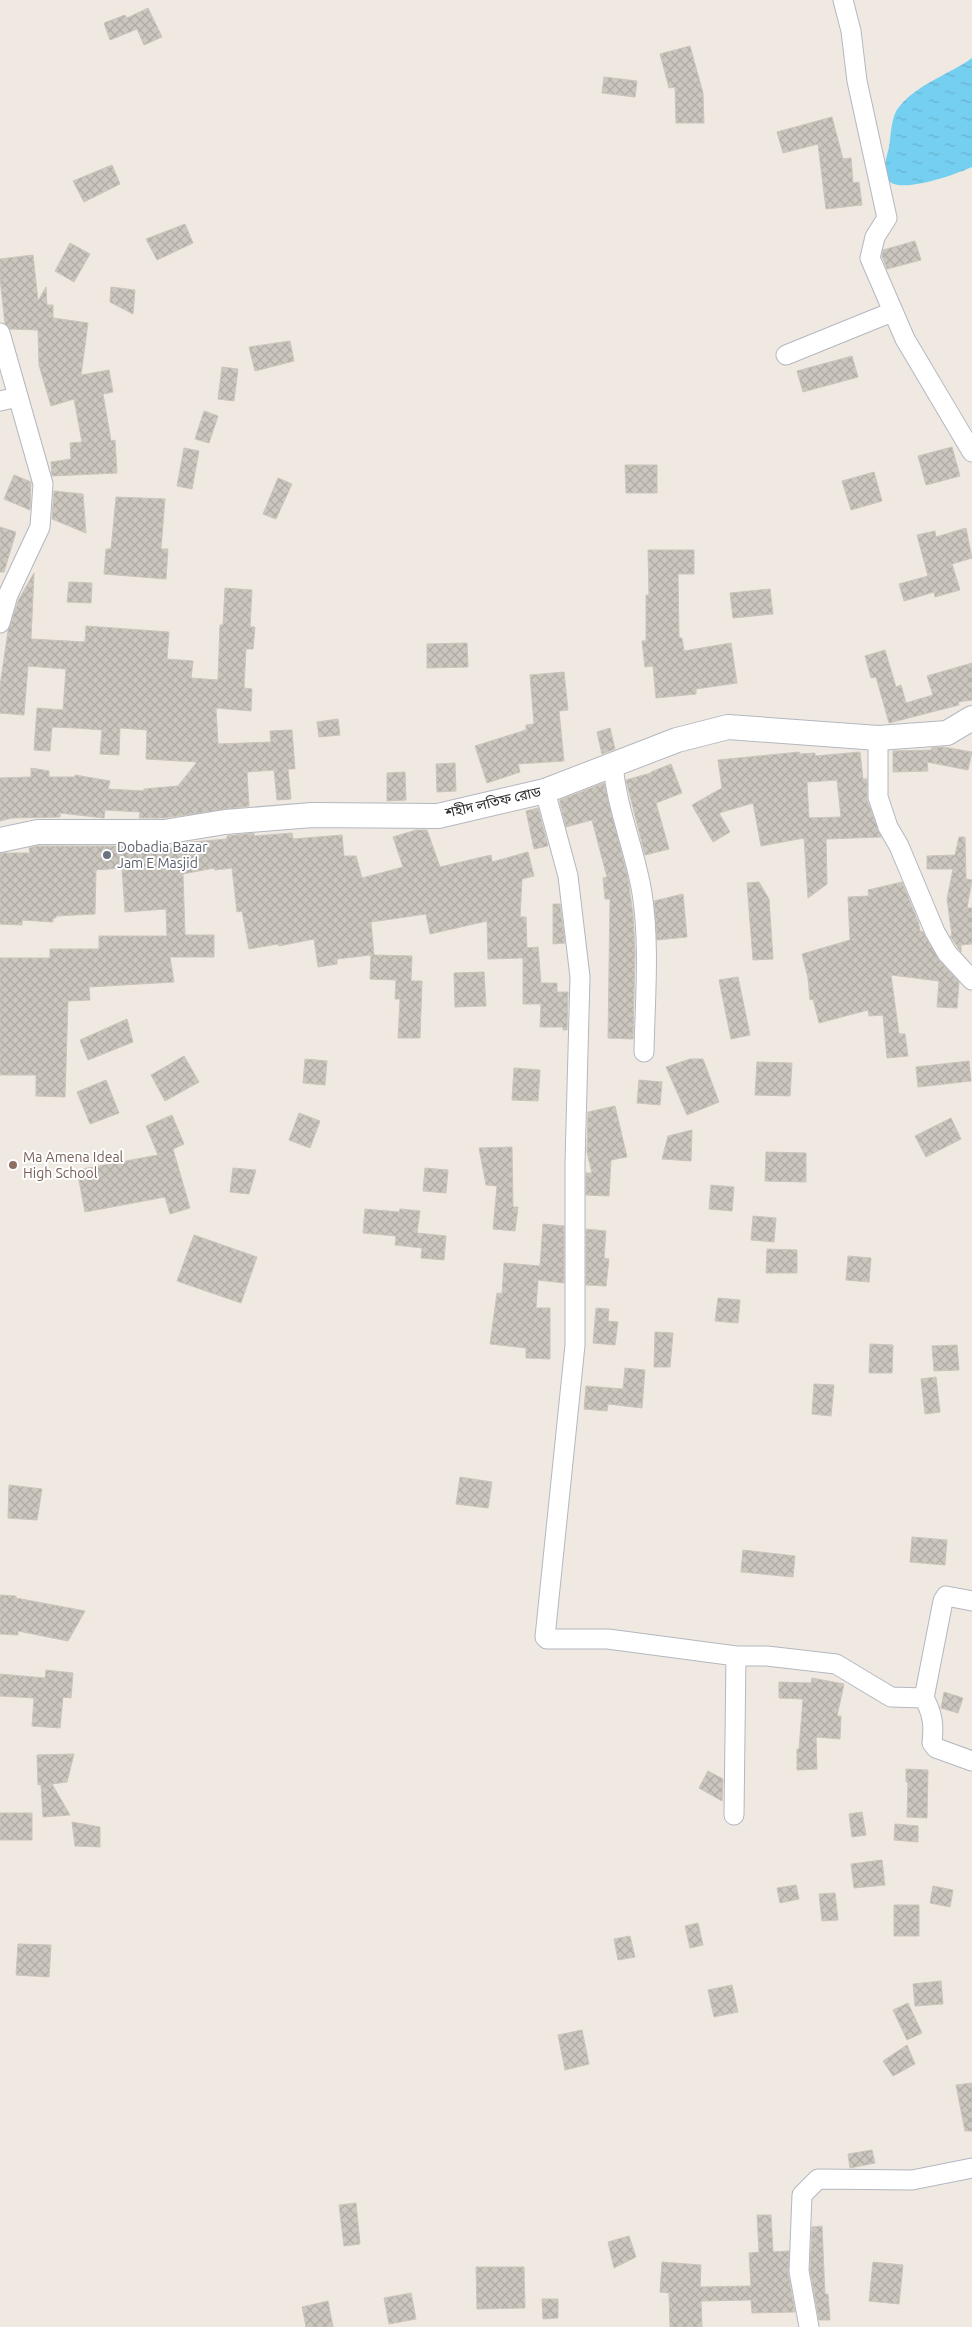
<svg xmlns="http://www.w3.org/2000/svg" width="972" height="2327" viewBox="0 0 972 2327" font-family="Ubuntu,'Noto Sans Bengali',sans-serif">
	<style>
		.water { fill: url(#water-ripples) }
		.building { fill: url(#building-cross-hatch); stroke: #cbc5ba; fill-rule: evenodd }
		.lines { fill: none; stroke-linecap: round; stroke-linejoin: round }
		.minor-casing { stroke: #b4b7c1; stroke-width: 21 }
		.tertiary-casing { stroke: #b4b7c1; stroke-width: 26 }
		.minor { stroke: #fff; stroke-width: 19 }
		.tertiary { stroke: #fff; stroke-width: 24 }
		.worship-dot { fill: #6b7280; stroke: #fff; stroke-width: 2 }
		.education-dot { fill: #8d6e63; stroke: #fff; stroke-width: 2 }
		.labels { text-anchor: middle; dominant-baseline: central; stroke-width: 4; stroke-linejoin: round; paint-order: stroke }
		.street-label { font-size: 14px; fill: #2e2e2e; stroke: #fff }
		.worship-label { font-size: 14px; fill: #5b616d; stroke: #fff; text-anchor: start }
		.education-label { font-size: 14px; fill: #785e54; stroke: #fff; text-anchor: start }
	</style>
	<defs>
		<pattern id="water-ripples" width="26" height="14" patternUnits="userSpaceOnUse" patternTransform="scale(1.25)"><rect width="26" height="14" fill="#75cff0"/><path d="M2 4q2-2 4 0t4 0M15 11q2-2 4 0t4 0" fill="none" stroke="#66b2ce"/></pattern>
		<pattern id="building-cross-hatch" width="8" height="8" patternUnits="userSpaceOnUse" patternTransform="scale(1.25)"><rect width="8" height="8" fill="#cbc7bf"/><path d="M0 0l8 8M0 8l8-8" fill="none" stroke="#afaba4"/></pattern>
	</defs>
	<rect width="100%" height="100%" fill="#efe9e1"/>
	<!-- water -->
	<path class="water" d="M972,58V167C957,174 901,194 889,181C881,173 887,156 889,147C891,135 891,116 899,107C917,84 950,74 972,58Z"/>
	<!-- building -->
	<path class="building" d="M148,8L162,37L144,45L137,29L110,40L104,23L125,15L127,18Z
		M690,46L703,93L704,123H676L675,87L669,88L660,54Z
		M604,77L637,81L635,97L602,93Z
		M832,117L843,159L851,158L853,183L859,182L862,205L826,209L818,144L783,153L777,132Z
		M112,165L120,184L84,202L73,181Z
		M185,224L193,243L157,260L146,239Z
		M915,241L921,260L887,269L882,256L883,250Z
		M70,243L90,254L74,282L55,271Z
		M33,255L38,301L46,287L47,305H53V318L88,323L81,375L109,370L113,392L103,394L111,441L115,440L117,473L52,476L51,462L71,459L70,443L82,442L74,399L51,406L39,365L38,330L10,329L5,324L0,278V259Z
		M111,287L135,290L133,314L110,302Z
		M290,341L294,361L255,371L249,347Z
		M852,356L858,377L803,392L797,371Z
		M222,367L238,369L234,401L218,399Z
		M204,411L218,416L209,443L195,439Z
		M952,447L960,476L926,485L918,456Z
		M184,448L199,451L192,489L177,486Z
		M625,465H657V493H626Z
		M874,472L882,501L851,510L842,481Z
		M14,475L31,482L30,510L4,499Z
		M278,478L292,484L276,519L263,514Z
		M54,491L83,494L86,533L52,519Z
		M116,497L165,499L161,549H168L166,579L104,574L106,549H111Z
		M0,527L16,532L4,572H0Z
		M966,528L972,558L952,564L960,590L935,597L934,592L904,601L899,584L928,576L917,535L935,531L936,537Z
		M648,550H694V574H678L679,638H682L684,651L731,643L737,683L696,689V694L656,698L653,666L645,667L642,641H646V595H649Z
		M34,573L31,639L85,642L86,626L169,632L167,659L193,661L191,678L218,680L220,625H223L225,588L252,590L250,627H255L253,649H246L244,688L252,689L251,711L216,708L218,744L271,742L270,731L292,730L295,769H288L291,799L277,800L274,770L247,772L249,806L163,818H139L140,812L105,810L104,818L60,813V817L12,818L0,821V778L31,777V768L49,771V777H75V775L110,781L108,789L144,791V789L178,786L197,762L146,759L147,730L120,728L119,755L100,754L102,730L76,728L52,727L50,751L34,750L37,708L63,710L66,669L28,666L24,715L0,713V686L8,631L19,599Z
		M69,582L92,583L91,603L67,602Z
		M770,589L773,614L733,618L730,593Z
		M467,643L468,667L427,668V644Z
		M885,650L896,687L901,685L906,703L933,695L927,676L972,663V700L958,702L959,705L889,723L876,677L871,678L865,656Z
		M564,672L568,710L559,711L564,761L518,764L520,772L487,783L475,746L526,730V725L534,724L530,675Z
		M338,719L340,735L319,737L317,722Z
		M610,728L615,749L602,754L597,732Z
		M943,747L972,752L968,770L927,762L928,771L893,772V751L932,750L931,748Z
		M799,752L800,754L815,753V756L860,752L863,779H867V800L881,837L826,839L827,884L808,898L804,838L761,846L753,803L719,813L730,832L713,842L692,805L722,788L718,760ZM837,780L841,817L809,818L807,782Z
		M455,763L456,791L437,792L436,764Z
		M671,764L682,793L656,803L669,849L645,855L626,780L651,773V772Z
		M405,772L406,800L387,801V773Z
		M604,783L628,879L633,914L635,952L633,1039L608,1038L610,899H605L603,878L607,877L592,820L566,827L560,803V800Z
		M538,808L548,846L534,849L526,811Z
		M416,830H427L440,867L491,855L492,862L528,852L534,876L522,879L520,917H526L527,948L538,947L541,983H557V992H568L567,1030H563V1027H540L541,1004H523V958L488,959L487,921L430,934L426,914L371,922L374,955L412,956L411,981H422L420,1038H398L400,999H395L396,980L370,979L371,955L337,959V964L318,967L314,939L279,946L278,944L249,949L242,911L237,912L232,868L215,870L214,868L183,874L185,935H214V957H170L174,982L89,987L90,1000L68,1001L65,1097L36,1096V1075H0V958H50V949H99V936H167L166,909L125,912L122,868L96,870L95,914L56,916V918H53V922L22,920V925L0,924V853H30L29,848L37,846H138V848H180V843L227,839V836L254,833V836L292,833L293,839L342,835L344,856H356L362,878L403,867L393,837Z
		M959,837H965L966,879L972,880L967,908H972V944L961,945V952L950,936H952L947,899L953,869H927V856L955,855Z
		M759,882L769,899L773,959L753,960L747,883Z
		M902,882L918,921L920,931L923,932L939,960L959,982L957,1008L937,1007L939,981L891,975L899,1034H905L908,1056L887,1058L883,1015L869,1016L868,1010L819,1023L813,999L810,1000L808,978L802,954L850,940L848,897L869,896L868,890Z
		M683,894L687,937L657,940L654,901Z
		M553,904H560L565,943L553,944Z
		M484,972L486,1006L455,1007L454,973Z
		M738,977L750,1035L731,1039L719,980Z
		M127,1019L133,1042L88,1060L80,1040Z
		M184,1056L199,1082L165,1101L151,1075Z
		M305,1059L327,1061L325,1085L303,1083Z
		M690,1059H703L719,1102L687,1115L666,1067Z
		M969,1061L971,1081L918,1087L916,1067Z
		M757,1062L792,1063L790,1096L755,1095Z
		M514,1068L540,1070L538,1101L512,1100Z
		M106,1080L119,1113L90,1124L77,1092Z
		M639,1080L662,1082L660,1105L637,1103Z
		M615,1106L627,1157L611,1160L609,1196L586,1195V1173H592L587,1152L588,1112Z
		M299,1113L320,1121L310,1148L289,1140Z
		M172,1115L184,1144L173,1149L190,1208L170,1214L165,1197L85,1212L77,1170L158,1155L146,1126Z
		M951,1118L961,1139L926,1157L915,1136Z
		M692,1130L691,1161L662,1159L668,1136Z
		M512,1147L513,1207H518L515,1231L493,1229L497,1186L486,1185L479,1148Z
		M766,1152L806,1153V1182L765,1181Z
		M233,1168L256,1170L249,1194L230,1192Z
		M425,1168L448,1170L446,1193L423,1191Z
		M711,1185L734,1187L732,1211L709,1209Z
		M365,1209L399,1212L400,1209L420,1211L417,1233L446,1236L444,1260L421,1258L422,1248L395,1245L396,1236L363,1233Z
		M753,1216L776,1218L774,1242L751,1240Z
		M543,1224L564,1226V1283L538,1280L536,1308H550V1359L526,1358V1348L490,1344L497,1293L502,1294L504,1263L540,1266Z
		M586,1229L606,1231L604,1258L609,1259L606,1286L586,1285Z
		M194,1235L257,1257L241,1303L177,1281Z
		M767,1249L797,1250V1273H766Z
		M848,1256L871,1258L869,1282L846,1280Z
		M718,1298L740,1300L738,1323L715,1321Z
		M596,1308L609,1309L608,1321L618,1322L615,1345L593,1343Z
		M655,1332L673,1333L670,1367H654Z
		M870,1344L893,1345L892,1373H869Z
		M957,1345L959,1370L934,1371L932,1346Z
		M625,1368L645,1370L642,1408L608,1404L607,1411L584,1409L586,1386L623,1389Z
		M936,1377L940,1412L925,1414L921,1379Z
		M814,1384L834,1385L831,1416L812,1414Z
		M460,1477L492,1482L488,1508L456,1504Z
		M9,1485L42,1489L37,1520L8,1518Z
		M912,1537L947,1540L945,1565L910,1562Z
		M743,1550L795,1556L793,1577L741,1572Z
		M0,1595L16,1596V1598L85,1611L68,1641L18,1631V1635L0,1634Z
		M46,1670L73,1673L71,1698L63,1697L60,1728L32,1726L34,1698L0,1696V1674L45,1678Z
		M812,1678L844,1684L837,1716H841L840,1739L816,1737L817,1769L797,1770V1749H799L803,1699L779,1698V1682L811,1683Z
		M944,1692L963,1698L958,1713L941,1708Z
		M74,1754L67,1782L52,1784L70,1815L43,1817L41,1784L38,1785L37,1755Z
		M906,1769L928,1770L927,1818L907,1817L908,1782H906Z
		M708,1771L723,1779L722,1801L699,1788Z
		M862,1812L866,1835L852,1837L849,1814Z
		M0,1813H32V1840H0Z
		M72,1822L100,1827V1847L75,1846Z
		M895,1824L918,1826V1842L894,1840Z
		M882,1860L885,1885L854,1888L851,1864Z
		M796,1885L799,1899L780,1903L777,1888Z
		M933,1886L953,1890L950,1907L930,1903Z
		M835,1893L838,1920L822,1921L819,1894Z
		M894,1905H919V1936H894Z
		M698,1923L703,1945L690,1948L685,1926Z
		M630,1936L635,1957L618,1960L614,1939Z
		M18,1944L51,1945L49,1977L16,1975Z
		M941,1981L943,2004L915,2006L913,1984Z
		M732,1985L738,2012L714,2017L708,1990Z
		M908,2003L922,2033L907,2040L893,2010Z
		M582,2030L589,2064L565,2070L558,2035Z
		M907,2045L915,2064L893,2076L883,2061Z
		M972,2083V2131H965L956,2085Z
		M872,2150L875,2163L850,2168L848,2154Z
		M356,2203L360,2244L344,2246L339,2205Z
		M757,2215H771L773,2252L789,2251L788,2273L795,2312L752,2313L751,2300L701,2301L702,2327H670L669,2293L660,2292L662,2262L701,2265L700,2287L751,2286L749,2253L759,2252Z
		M822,2226L825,2294H828L830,2320H819L810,2270L812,2227Z
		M629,2236L636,2257L614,2268L608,2242Z
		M873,2262L903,2265L899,2304L869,2301Z
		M476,2267H524L525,2308L477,2309Z
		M411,2293L416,2319L389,2324L384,2298Z
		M542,2299H558V2318L543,2319Z
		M328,2301L333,2327H306L302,2307Z"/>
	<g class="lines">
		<!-- minor casing -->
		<g class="minor-casing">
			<path id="minor" d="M843,0L851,31L857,81L887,218L875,237L870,258L905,339L972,452
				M0,333L43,484L40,527L8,595L0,623
				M786,355L892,312
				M0,401L18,397
				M878,738V797L888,827L899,846L935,932L947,953L972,980
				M613,763C616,808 635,849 642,893C650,945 645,999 644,1052
				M545,791L568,876L580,977L575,1162V1345L545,1637L547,1639H608L736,1656H767L836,1664L891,1697L924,1698L943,1601L946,1596L972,1601
				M924,1698C933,1714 934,1726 932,1743L936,1748L972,1761
				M734,1815L736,1656
				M809,2327L799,2271L802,2195L818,2179L912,2180L972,2168"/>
		</g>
		<!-- tertiary casing -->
		<g class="tertiary-casing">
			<path id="tertiary" d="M0,840L38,832H164L225,822L312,815L438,816L545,791L677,740L728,727L878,738L947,733L972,718"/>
		</g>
		<!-- minor -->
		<use href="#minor" class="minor"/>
		<!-- tertiary -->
		<use href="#tertiary" class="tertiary"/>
	</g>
	<!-- markers -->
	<circle class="worship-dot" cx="107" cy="855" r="5"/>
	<circle class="education-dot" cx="13" cy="1165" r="5"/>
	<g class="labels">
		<!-- street labels -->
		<g class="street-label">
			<text transform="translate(493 802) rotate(-13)">শহীদ লতিফ রোড</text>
		</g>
		<!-- worship labels -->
		<g class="worship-label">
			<text x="117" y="847">Dobadia Bazar<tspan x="117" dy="16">Jam E Masjid</tspan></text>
		</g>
		<!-- education labels -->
		<g class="education-label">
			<text x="23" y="1157">Ma Amena Ideal<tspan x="23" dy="16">High School</tspan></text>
		</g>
	</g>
</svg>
